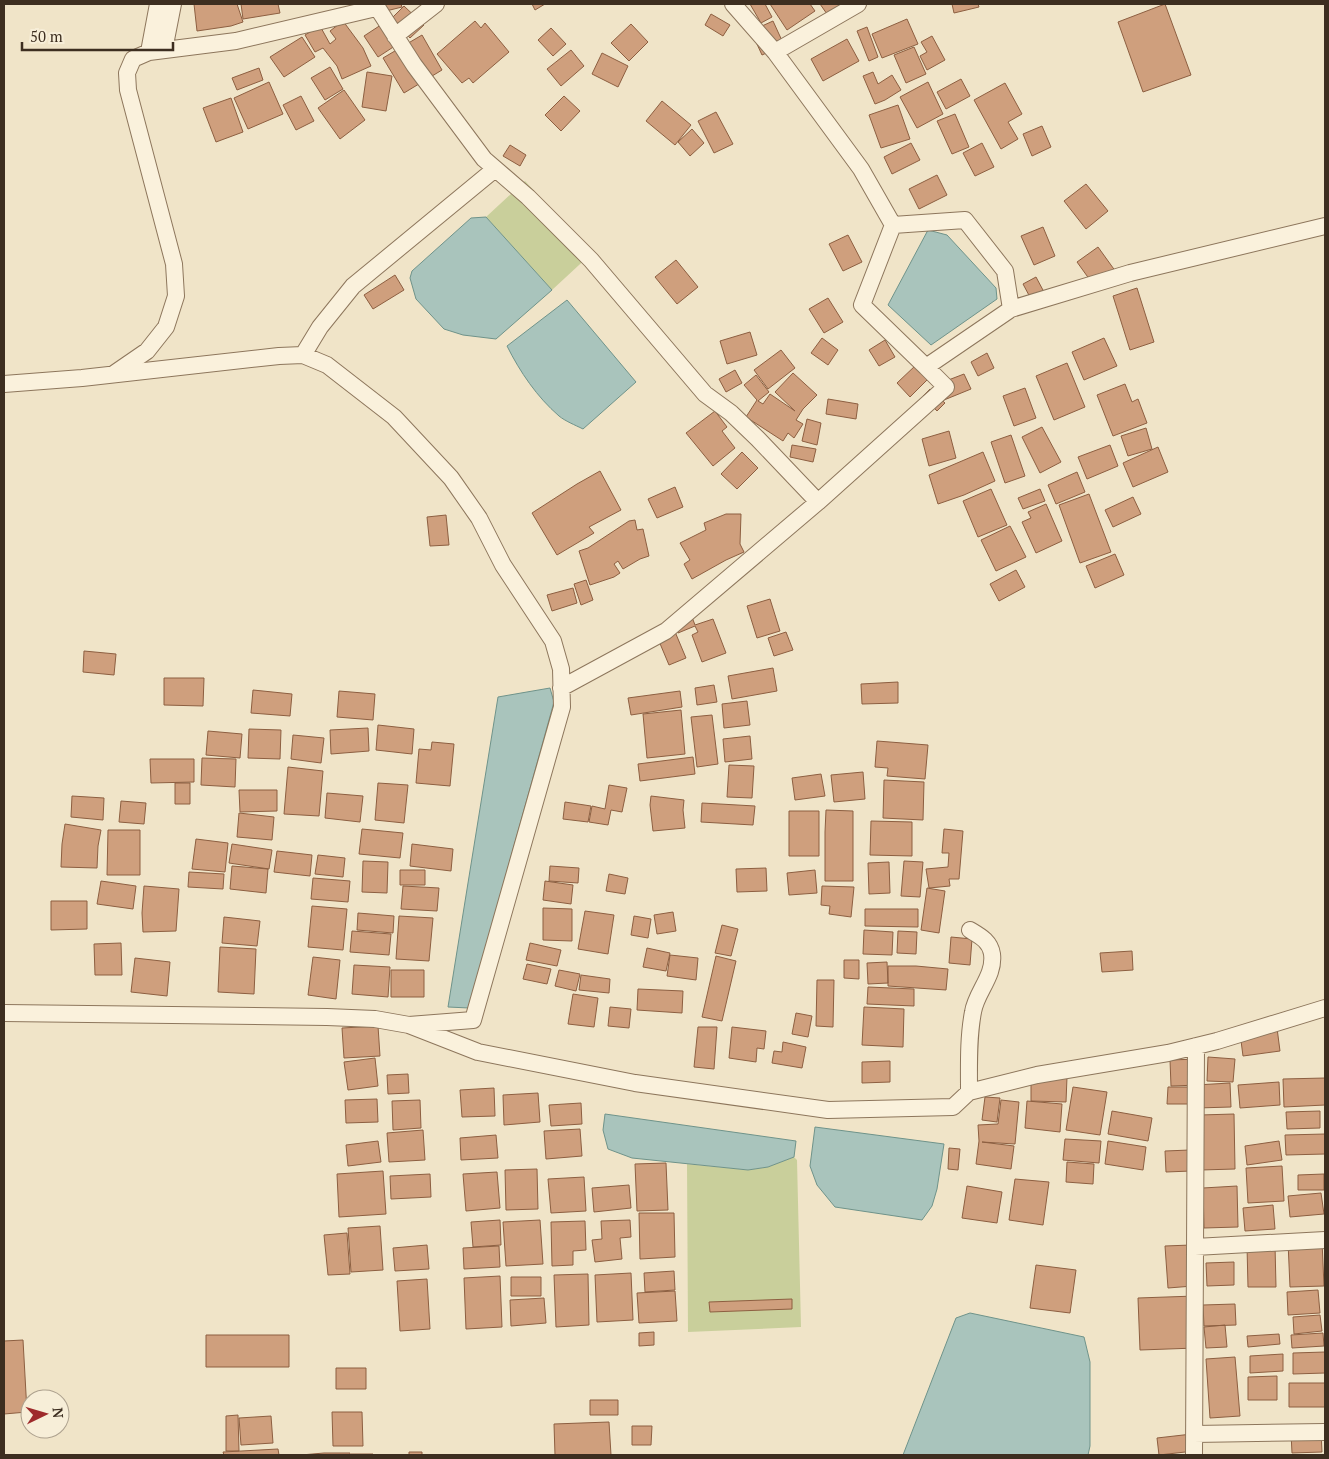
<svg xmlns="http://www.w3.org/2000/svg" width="1329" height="1459" viewBox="0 0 1329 1459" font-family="'PT Serif',serif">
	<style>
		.green { fill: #c9cf9b }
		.water { fill: #a9c4bc; stroke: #6f938a }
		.building { fill: #cf9f7d; stroke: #8d5f41 }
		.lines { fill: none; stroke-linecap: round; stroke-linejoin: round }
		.minor-casing { stroke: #8d765c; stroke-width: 18 }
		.minor { stroke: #faf1dc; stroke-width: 16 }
	</style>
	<rect width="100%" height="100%" fill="#f0e4c8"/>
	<!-- green -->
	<path class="green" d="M525,181L592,253L552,290L486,217Z
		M794,1157L797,1160L801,1327L688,1332L687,1164L748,1170L768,1167Z"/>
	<!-- water -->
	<path class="water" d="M486,217L552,290L496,339L463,335L444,329L416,299L410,278L412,271L471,218Z
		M928,230L947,235L996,288L997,299L931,345L888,305Z
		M567,300L636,382L583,429C575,425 565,421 559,416C537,397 520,372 507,346Z
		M550,688L554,702L469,1008L448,1007L498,697Z
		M605,1114L796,1141L794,1157L768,1167L748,1170L632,1158L608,1149L603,1130Z
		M815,1127L944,1144L937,1189L932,1206L922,1220L835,1207L817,1185L810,1166Z
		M970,1313L1084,1337L1090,1362V1446L1088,1455H903L956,1318Z"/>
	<!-- building -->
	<path class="building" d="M194,4H237L243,22L231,26L197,31Z
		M241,4H278L280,13L243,19Z
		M367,4H401L402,7L370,15Z
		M532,4H545L535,10Z
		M750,4H765L772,17L761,23Z
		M770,4H810L815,11L787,30Z
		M820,4H843L827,14Z
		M952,4H978L979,7L954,13Z
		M1165,4L1191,75L1143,92L1118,22Z
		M404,6L424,25L410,38L391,19Z
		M711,14L730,25L723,36L705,25Z
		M390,19L404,40L378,57L364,36Z
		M907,19L918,44L882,58L872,34Z
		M343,21L363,48L371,66L342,79L337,66L323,48L315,52L305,35L320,26L330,44L336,39L330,31Z
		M475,21L481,28L485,23L509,52L473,83L469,78L462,83L437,54Z
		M773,21L784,45L762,55L751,31Z
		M631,24L648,42L629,61L611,43Z
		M867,27L878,57L869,61L857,31Z
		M551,28L566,44L553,56L538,40Z
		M422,35L442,70L404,93L383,58Z
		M932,36L945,60L927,70L920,56L927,52L921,42Z
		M302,37L315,57L284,77L270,57Z
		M847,39L859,61L823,81L811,59Z
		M914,47L926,74L906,83L894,55Z
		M571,50L584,66L561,86L547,69Z
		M602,53L628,66L618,87L592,74Z
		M330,67L343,89L325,100L311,78Z
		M259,68L263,80L237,90L232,78Z
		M367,72L392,76L386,111L362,107Z
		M873,72L878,84L892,75L901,90L885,100L875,104L863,76Z
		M961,79L970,96L946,109L937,92Z
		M269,82L283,114L248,129L234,98Z
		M928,82L943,114L917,128L900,97Z
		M1005,83L1022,114L1008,122L1018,139L1001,149L974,100Z
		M344,90L365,120L340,139L318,108Z
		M301,96L314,121L296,130L283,105Z
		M564,96L580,111L561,131L545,115Z
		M231,98L243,132L216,142L203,108Z
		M662,101L691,125L675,145L646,121Z
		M898,105L910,139L881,148L869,115Z
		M716,112L733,144L714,153L698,121Z
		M955,114L969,147L952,154L937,121Z
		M1042,126L1051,147L1032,156L1023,134Z
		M692,129L704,143L690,156L678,142Z
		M911,143L920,160L892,174L884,157Z
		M982,143L994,167L975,176L963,153Z
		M510,145L526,155L520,166L503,156Z
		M937,175L947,195L919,209L909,189Z
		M1086,184L1108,211L1086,229L1064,201Z
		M1043,227L1055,256L1034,265L1021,236Z
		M848,235L862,262L843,271L829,244Z
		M1098,247L1116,272L1095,287L1077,262Z
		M676,260L698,287L677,304L655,277Z
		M395,275L404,290L373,309L364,295Z
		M1036,277L1044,292L1031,299L1023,284Z
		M1137,288L1154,342L1130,350L1113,296Z
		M828,298L843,322L824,333L809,309Z
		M750,332L757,355L727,364L720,341Z
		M822,338L838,350L828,365L811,353Z
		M1104,338L1117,366L1084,380L1072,352Z
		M885,340L895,357L879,366L869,350Z
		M781,350L795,368L768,389L754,370Z
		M987,353L994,368L978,376L971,362Z
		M1067,363L1085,407L1054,420L1036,376Z
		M916,365L931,376L910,397L897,383Z
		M735,370L742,383L726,392L719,379Z
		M793,373L817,395L803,409L796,420L803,424L794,438L788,433L783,441L746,417L757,400L744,385L756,375L769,392L758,401L763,404L770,394L795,411L775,392Z
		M964,374L971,389L944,400L938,384Z
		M1125,384L1132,402L1138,399L1147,423L1113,436L1097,395Z
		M1025,388L1036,418L1014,426L1003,396Z
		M930,389L945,403L937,411L923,396Z
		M828,399L858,404L856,419L826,414Z
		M715,411L727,427L722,431L735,448L713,466L686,433Z
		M807,419L821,423L817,445L802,441Z
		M1042,427L1061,462L1040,473L1022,437Z
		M1146,428L1152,449L1128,456L1121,436Z
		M949,431L956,458L929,466L922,439Z
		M1011,435L1025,476L1005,483L991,442Z
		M792,445L816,449L813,462L790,457Z
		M1110,445L1118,466L1087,479L1078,457Z
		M1158,447L1168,472L1133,487L1123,463Z
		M742,452L758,468L737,489L721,474Z
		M983,452L995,481L964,495L938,504L929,475Z
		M600,471L621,510L589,527L594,533L557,555L532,513L577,484Z
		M1077,472L1085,492L1056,504L1048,485Z
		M675,487L683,507L657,518L648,499Z
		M991,489L1007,525L978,537L963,501Z
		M1040,489L1045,501L1023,509L1018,498Z
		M1089,494L1111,552L1080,563L1059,505Z
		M1133,497L1141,514L1113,527L1105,510Z
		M1046,504L1062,541L1036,553L1022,522L1031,518L1028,512Z
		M726,514H741L740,544L744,552L726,560L692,579L684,564L690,560L680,543L706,530L704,523Z
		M446,515L449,545L430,546L427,517Z
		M635,520L637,530L643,529L649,556L640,559L623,569L618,561L614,564L620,573L614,577L590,585L579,551L588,548L629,521Z
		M1010,526L1026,557L996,571L981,540Z
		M1115,554L1124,575L1095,588L1086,566Z
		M1016,570L1025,587L999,601L990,584Z
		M586,580L593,600L581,605L574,584Z
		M573,588L577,603L552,611L547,595Z
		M770,599L780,631L757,638L747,606Z
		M690,612L695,625L713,619L726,653L702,662L692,635L698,632L695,626L678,633L672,619Z
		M673,627L686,658L669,665L656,634Z
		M786,632L793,650L774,656L768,638Z
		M84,651L116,654L114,675L83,672Z
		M773,668L777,691L732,699L728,676Z
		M164,678H204L203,706L164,705Z
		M898,682V703L862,704L861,684Z
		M714,685L717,702L697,705L695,688Z
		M253,690L292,694L290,716L251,713Z
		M339,691L375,694L373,720L337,717Z
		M680,691L682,707L631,715L628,698Z
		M747,701L750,725L724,728L722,704Z
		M681,710L685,754L647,758L643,714Z
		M712,715L718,764L697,767L691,717Z
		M378,725L414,729L412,754L376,750Z
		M368,728L369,751L331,754L330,730Z
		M249,729L281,730L280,759L248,758Z
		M208,731L242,734L240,758L206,755Z
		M293,735L324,738L321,763L291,759Z
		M750,736L752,759L725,762L723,739Z
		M877,741L928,745L925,779L887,776L888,768L875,767Z
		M432,742L454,744L450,786L416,783L419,749L431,750Z
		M693,757L695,774L640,781L638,764Z
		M202,758L236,759L235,787L201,785Z
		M150,759H194V782L151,783Z
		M729,765L754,766L752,798L727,797Z
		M288,767L323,771L319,816L284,814Z
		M863,772L865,799L834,802L831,775Z
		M821,774L825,796L795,800L792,778Z
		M884,780L924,782L923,820L883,818Z
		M175,783H190V804H175Z
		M378,783L408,785L404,823L375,820Z
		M609,785L627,788L622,812L611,810L608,825L589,822L592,806L605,809Z
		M239,790H277V811L240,812Z
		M327,793L363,796L360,822L325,818Z
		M72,796L104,798L103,820L71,817Z
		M651,796L684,800L683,810L685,828L653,831L650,805Z
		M121,801L146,803L144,824L119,822Z
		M565,802L591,806L588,822L563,819Z
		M702,803L755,806L753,825L701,822Z
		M826,810L853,811V881H825V832Z
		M789,811H819V856H789Z
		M239,813L274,817L272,840L237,837Z
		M871,821L912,822V856L870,855Z
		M65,824L101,830L98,846L97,868L61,867L62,844Z
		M362,829L403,833L400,858L359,854Z
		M944,829L963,831L959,879H949L950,886L929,888L926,869L948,867L949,853H942Z
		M108,830H140V875H107Z
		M196,839L228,843L225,872L192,869Z
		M232,844L272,850L269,869L229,863Z
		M412,844L453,849L451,871L410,866Z
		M277,851L312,855L310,876L274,872Z
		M318,855L345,858L343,877L315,874Z
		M363,861L388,862L387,893L362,892Z
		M904,861L923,862L920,897L901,896Z
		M889,862L890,893L869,894L868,863Z
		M232,866L268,869L266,893L230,889Z
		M550,866L579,868L578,883L549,881Z
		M766,868L767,891L737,892L736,869Z
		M400,870H425V885H400Z
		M815,870L817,893L789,895L787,873Z
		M189,872L224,874L223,889L188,887Z
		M609,874L628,878L625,894L606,891Z
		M313,878L350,881L348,902L311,899Z
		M101,881L136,886L133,909L97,904Z
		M545,881L573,885L571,904L543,900Z
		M144,886L179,889L176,931L143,932L142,913Z
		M403,886L439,888L437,911L401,909Z
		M822,886L854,887L851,917L829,914L830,906L821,905Z
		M927,888L945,891L939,933L921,930Z
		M51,901H87V929L51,930Z
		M312,906L347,909L343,950L308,947Z
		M543,908L572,909V941L543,940Z
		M865,909H918V927L865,926Z
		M585,911L614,915L608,954L578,949Z
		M673,912L676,931L657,934L654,915Z
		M358,913L394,916L393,933L357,930Z
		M399,916L433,918L429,961L396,959Z
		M634,916L651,919L648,938L631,935Z
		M224,917L260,921L257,946L222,943Z
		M722,925L738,929L731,956L715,953Z
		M864,930L893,932L892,955L863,954Z
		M352,931L391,934L389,955L350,952Z
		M898,931L917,932L916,954L897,953Z
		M951,937L972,939L970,965L949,963Z
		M121,943L122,975H95L94,944Z
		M530,943L561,950L557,966L526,960Z
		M220,947L256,949L254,994L218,992Z
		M647,948L670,953L666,971L643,967Z
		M1132,951L1133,970L1102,972L1100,953Z
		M670,955L698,958L696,980L667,976Z
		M716,956L736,961L722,1021L702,1017Z
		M313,957L340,960L336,999L308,995Z
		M135,958L170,962L167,996L131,992Z
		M844,960H859V979L844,978Z
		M887,962L888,983L868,984L867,963Z
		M527,964L551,969L547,984L523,979Z
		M354,965L390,967L388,997L352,994Z
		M888,966H916L948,969L946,990L888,986Z
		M391,970H424V997H391Z
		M559,970L580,974L576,991L555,986Z
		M581,975L610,979L609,993L579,990Z
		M817,980H834L833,1027L816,1026Z
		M868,987L914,989V1006L867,1004Z
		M638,989L683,991L682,1013L637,1010Z
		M573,994L598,998L594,1027L568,1024Z
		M610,1007L631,1009L629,1028L608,1026Z
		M864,1007L904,1009L903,1047L862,1045Z
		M796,1013L812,1016L808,1037L792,1034Z
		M378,1026L380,1056L344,1058L342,1028Z
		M698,1027H717L714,1069L694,1067Z
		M732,1027L766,1031L764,1049L757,1048L756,1062L729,1058Z
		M1277,1028L1280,1051L1243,1056L1240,1033Z
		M783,1042L806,1047L802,1068L772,1063L774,1051L782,1052Z
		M1208,1057L1235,1059L1233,1082L1207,1081Z
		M375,1058L378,1086L348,1090L344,1062Z
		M1198,1059L1200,1085L1171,1086L1170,1060Z
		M890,1061V1082L862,1083V1062Z
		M408,1074L409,1093L388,1094L387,1075Z
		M1031,1077H1067L1066,1102L1031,1101Z
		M1325,1078V1105L1284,1107L1283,1079Z
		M1279,1082L1280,1105L1240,1108L1238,1085Z
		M1230,1083L1231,1107L1197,1108L1196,1085Z
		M1073,1087L1107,1092L1100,1135L1066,1130Z
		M1168,1087H1191V1104H1167Z
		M494,1088L495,1116L462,1117L460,1090Z
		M538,1093L540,1122L504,1125L503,1095Z
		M985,1097L1000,1098L997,1122L982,1120Z
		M377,1099L378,1122L346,1123L345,1100Z
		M420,1100L421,1128L393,1130L392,1101Z
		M1001,1100L1019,1102L1015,1144L982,1142L1014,1146L1011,1169L976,1164L979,1141L978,1125L998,1124Z
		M1027,1101L1062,1104L1060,1132L1025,1128Z
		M581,1103L582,1124L551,1126L549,1105Z
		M1112,1111L1152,1118L1148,1141L1108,1134Z
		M1320,1111V1128L1287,1129L1286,1112Z
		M1234,1114L1235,1169L1201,1170L1200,1115Z
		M580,1129L582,1156L546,1159L544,1131Z
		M423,1130L425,1160L389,1162L387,1133Z
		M1325,1134V1154L1286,1155L1285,1135Z
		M496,1135L498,1158L461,1160L460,1138Z
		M1065,1139L1101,1141L1099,1163L1063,1160Z
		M378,1141L381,1162L348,1166L346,1145Z
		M1108,1141L1146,1147L1143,1170L1105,1164Z
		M1279,1141L1282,1160L1247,1165L1245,1146Z
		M949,1148L960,1149L958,1170L948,1169Z
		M1190,1150L1191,1171L1166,1172L1165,1151Z
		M1067,1162L1094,1164L1093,1184L1066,1182Z
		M666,1163L668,1210L637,1211L635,1164Z
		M1282,1166L1284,1201L1248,1203L1246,1168Z
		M537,1169L538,1209L506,1210L505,1170Z
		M383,1171L386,1214L339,1217L337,1174Z
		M497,1172L500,1208L466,1211L463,1174Z
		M430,1174L431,1197L391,1199L390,1176Z
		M1324,1174V1190H1298V1175Z
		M584,1177L586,1211L551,1213L548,1179Z
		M1015,1179L1049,1182L1043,1225L1009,1220Z
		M629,1185L631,1208L594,1212L592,1188Z
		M967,1186L1002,1192L997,1223L962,1218Z
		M1237,1186L1238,1227L1204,1228L1203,1188Z
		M1321,1193L1324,1214L1290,1217L1288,1196Z
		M1273,1205L1275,1229L1245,1231L1243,1208Z
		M639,1213H674L675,1257L640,1259Z
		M500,1220L501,1245L473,1247L471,1222Z
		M540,1220L543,1264L506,1266L503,1222Z
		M630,1220L631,1237L620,1238L622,1259L595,1262L592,1240L602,1239L601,1221Z
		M585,1221L586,1250L573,1251V1265L552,1266L551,1222Z
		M380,1226L383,1270L351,1272L348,1228Z
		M347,1233L350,1274L328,1275L324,1235Z
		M1322,1241L1324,1286L1290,1287L1288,1242Z
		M427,1245L429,1269L395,1271L393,1248Z
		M1191,1245L1193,1286L1168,1288L1165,1246Z
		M1275,1245L1276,1287H1248L1247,1246Z
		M499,1246L500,1267L464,1269L463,1248Z
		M1234,1262V1285L1207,1286L1206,1263Z
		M1036,1265L1076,1270L1070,1313L1030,1308Z
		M674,1271L675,1290L645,1292L644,1273Z
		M631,1273L633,1320L597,1322L595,1275Z
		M588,1274L589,1325L556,1327L554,1275Z
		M500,1276L502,1327L466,1329L464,1278Z
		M511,1277H541V1296H511Z
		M427,1279L430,1329L400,1331L397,1281Z
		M1318,1290L1320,1313L1288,1315L1287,1292Z
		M675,1291L677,1321L639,1323L637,1293Z
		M1195,1296L1196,1348L1140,1350L1138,1298Z
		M544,1298L546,1323L511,1326L510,1300Z
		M792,1299V1309L710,1312L709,1302Z
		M1235,1304L1236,1325L1204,1326L1203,1305Z
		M1320,1315L1322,1331L1294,1334L1293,1317Z
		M1225,1325L1227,1347L1206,1348L1204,1327Z
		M654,1332V1345L639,1346V1333Z
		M1323,1333L1324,1346L1292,1348L1291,1335Z
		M1279,1334L1280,1344L1248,1347L1247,1336Z
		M206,1335H289V1367H206Z
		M23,1340L27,1412L4,1414V1341Z
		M1325,1352V1373L1293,1374V1353Z
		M1283,1354V1371L1250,1373V1356Z
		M1235,1357L1240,1416L1210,1418L1206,1359Z
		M336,1368H366V1389H336Z
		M1277,1376V1400H1248V1377Z
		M1289,1383H1325V1407H1289Z
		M590,1400H618V1415H590Z
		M332,1412H362L363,1446H333Z
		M238,1415L239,1451H226V1416Z
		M271,1416L273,1443L241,1445L239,1418Z
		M609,1422L611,1455H555L554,1424Z
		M632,1426H652L651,1445H632Z
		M1321,1432L1322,1452L1292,1453L1291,1433Z
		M1192,1434L1194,1451L1159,1455L1157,1438Z
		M278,1449L279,1455H224L223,1452Z
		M409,1452H422V1455H409Z
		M324,1453H350V1455H301Z
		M351,1454H373V1455H351Z"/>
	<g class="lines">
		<!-- minor casing -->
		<g class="minor-casing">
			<path id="minor" d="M375,4L414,65L484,159L528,197L591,260L705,394L731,413L758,439L818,502
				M733,4L775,52L861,169L893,225
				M395,36L436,4
				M164,50L173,4
				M149,52L158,4
				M775,52L858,4
				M965,220L1005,271L1011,309L926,367L862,305L893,225Z
				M1011,309L1130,273L1325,226
				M303,355L320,327L353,286L495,169
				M115,373L147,351L166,327L176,296L174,264L128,90L127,73L133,59L149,52L236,41L376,8
				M4,384L82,378L279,356L303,355L327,365L394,417L451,478L479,518L503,565L553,641L561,669L562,707L473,1020L409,1025
				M561,688L666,631L818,502L946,387L926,367
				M970,930C980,936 990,941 992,954C995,976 976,992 973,1012C968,1038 969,1066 969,1092L1037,1075L1168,1053L1217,1041L1325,1008
				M4,1013L327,1017L375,1019L409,1025L478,1052L635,1083L828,1110L953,1107L969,1092
				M1195,1247L1325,1240
				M1194,1434L1325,1432
				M1194,1455L1196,1046"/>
		</g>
		<!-- minor -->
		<use href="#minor" class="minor"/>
	</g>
	<!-- border -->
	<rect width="1329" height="1459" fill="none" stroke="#3d2e20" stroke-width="10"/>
	<!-- north arrow -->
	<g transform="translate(45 1414) rotate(85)"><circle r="24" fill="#f7eed8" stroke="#ada18e"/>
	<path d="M0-4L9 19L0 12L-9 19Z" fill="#9e2a2b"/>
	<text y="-8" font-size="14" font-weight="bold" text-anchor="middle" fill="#3d2e20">N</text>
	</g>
	<!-- scale -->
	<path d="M22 42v8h151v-8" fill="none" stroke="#3d2e20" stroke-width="2.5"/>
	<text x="30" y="42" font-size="15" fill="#3d2e20" stroke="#f7eed8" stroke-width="4" paint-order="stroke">50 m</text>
</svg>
